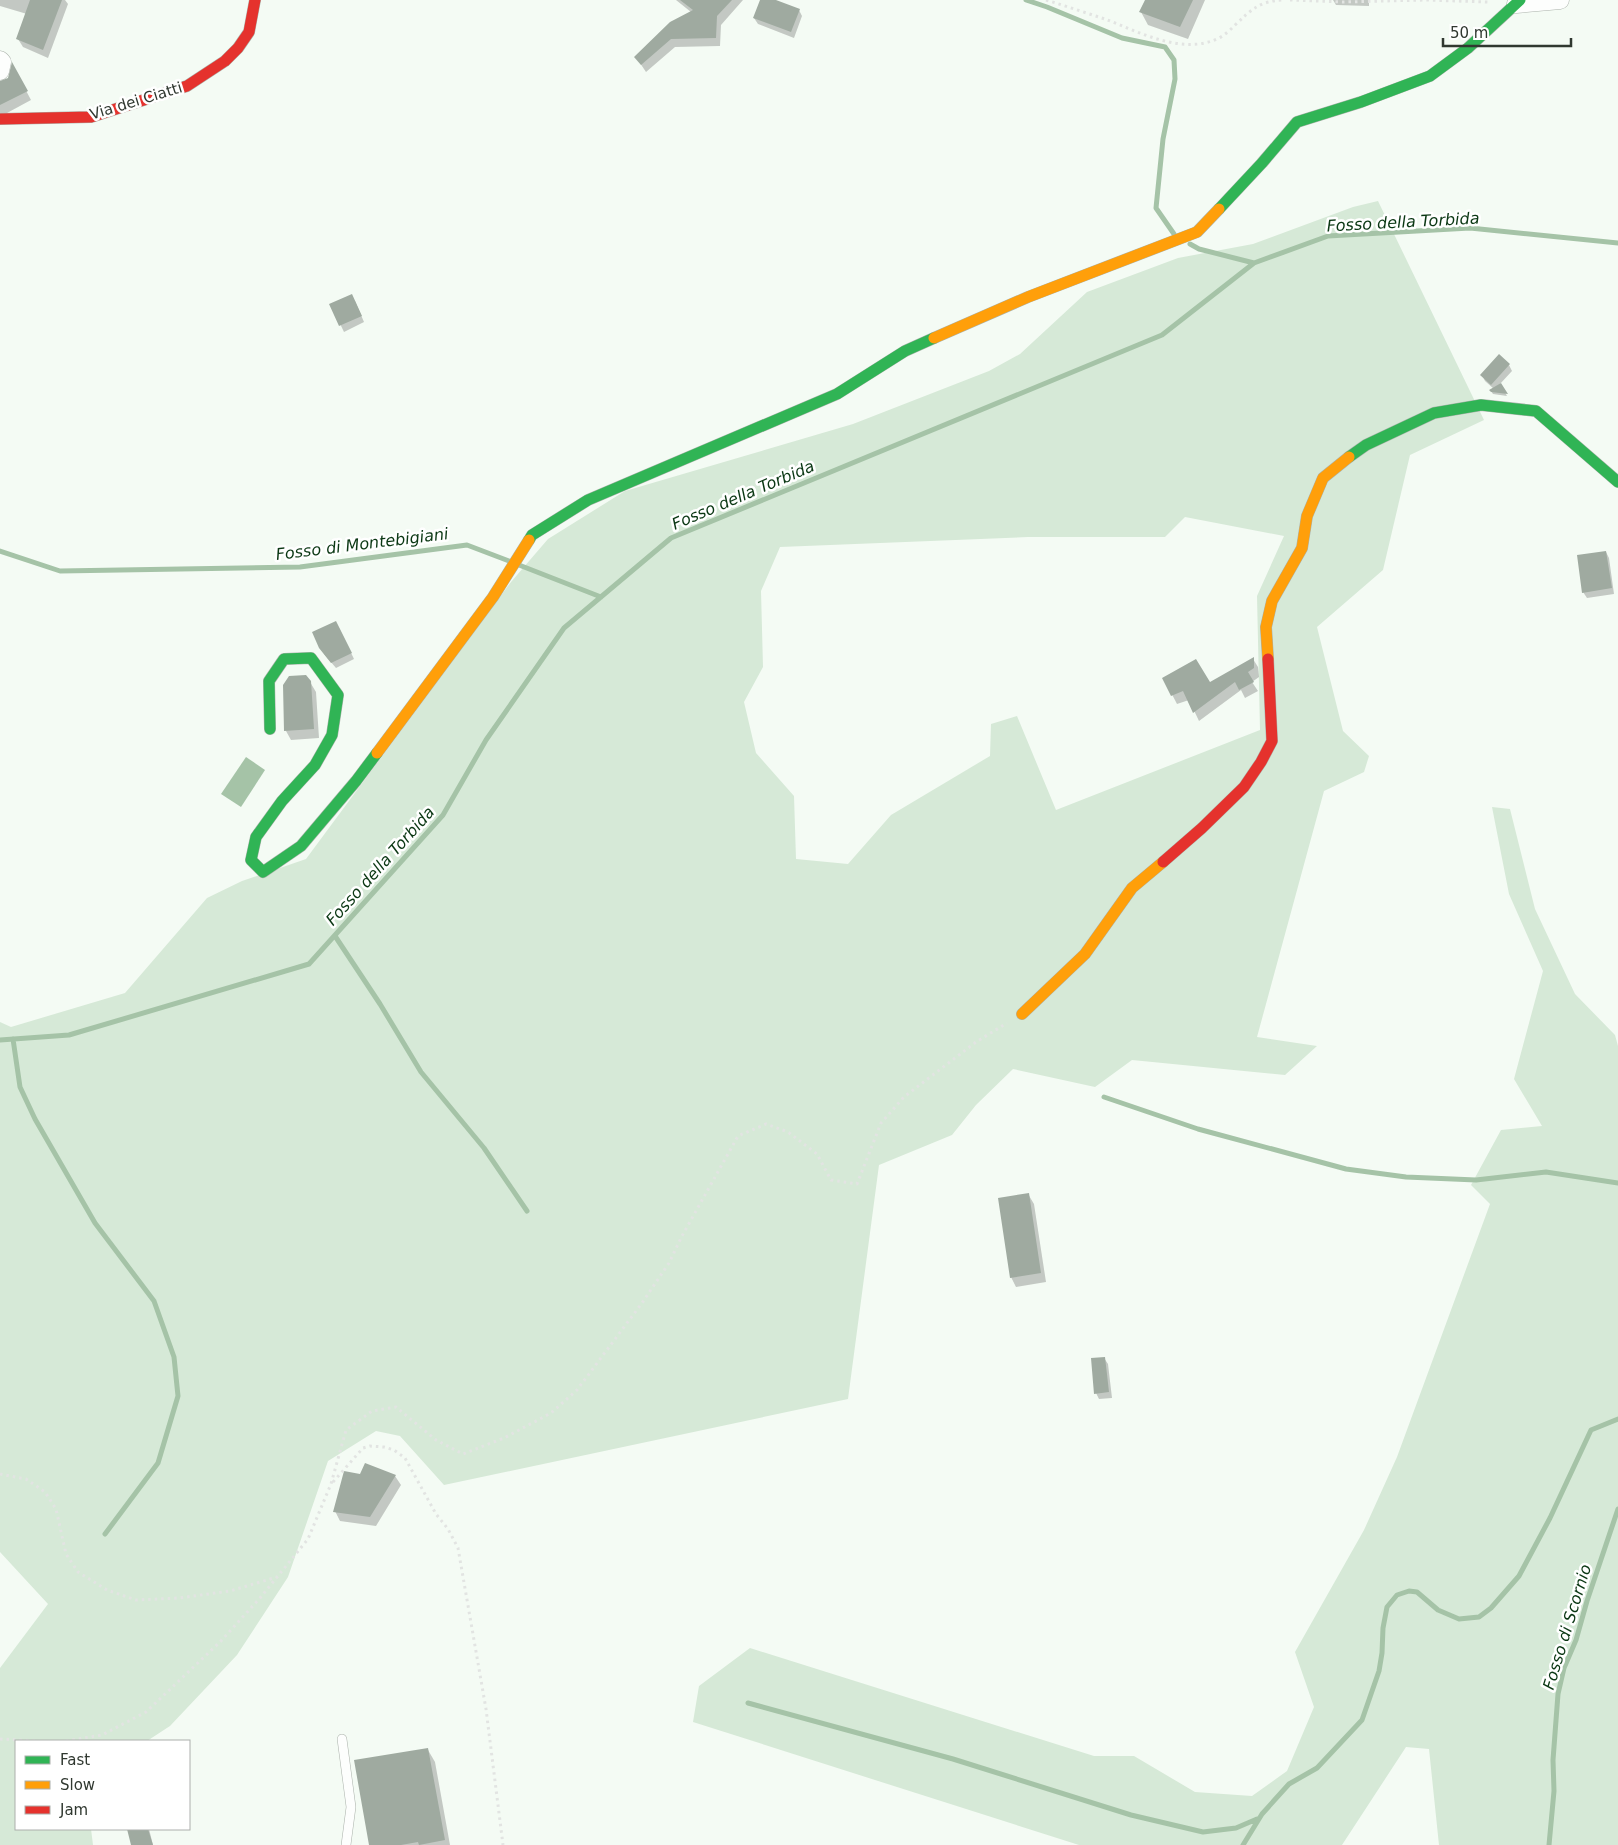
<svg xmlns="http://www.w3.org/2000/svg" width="1618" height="1845" viewBox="0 0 1618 1845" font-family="'DejaVu Sans',sans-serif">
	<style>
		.green { fill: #d6e9d7; fill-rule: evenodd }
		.water { fill: #a5c3a7 }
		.shadow { fill: #0003 }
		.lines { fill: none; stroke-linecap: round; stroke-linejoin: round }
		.stream { stroke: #a5c3a7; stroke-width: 5 }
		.building { fill: #9faaa0 }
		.lane-casing { stroke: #abb2ab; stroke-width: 10 }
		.street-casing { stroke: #abb2ab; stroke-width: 19 }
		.fast-casing { stroke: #abb2ab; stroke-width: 12 }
		.slow-casing { stroke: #abb2ab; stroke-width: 12 }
		.jam-casing { stroke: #abb2ab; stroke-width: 12 }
		.path { stroke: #e2e4e2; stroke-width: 3; stroke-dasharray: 2.5 4; stroke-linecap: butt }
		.lane { stroke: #fdfefd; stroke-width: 9 }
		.street { stroke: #fdfefd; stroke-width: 18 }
		.fast { stroke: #30b455; stroke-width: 11 }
		.slow { stroke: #ff9f0a; stroke-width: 11 }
		.jam { stroke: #e5322d; stroke-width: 11 }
		.labels { text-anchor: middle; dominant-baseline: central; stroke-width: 5; stroke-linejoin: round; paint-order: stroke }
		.street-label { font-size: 15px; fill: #303830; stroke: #fff }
		.water-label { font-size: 16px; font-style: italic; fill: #0a3713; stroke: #fff }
	</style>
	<rect width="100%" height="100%" fill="#f4fbf4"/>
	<!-- green -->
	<path class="green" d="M1378,201L1484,420L1410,455L1383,570L1317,627L1343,731L1369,756L1364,772L1324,791L1257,1037L1317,1046L1285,1075L1132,1060L1095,1087L1013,1069L976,1105L952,1135L879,1165L848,1399L444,1485L400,1436L376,1431L328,1461L288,1577L237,1655L170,1726L147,1741H16V1829H91L93,1845H0V1668L48,1604L0,1552V1022L11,1027L125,993L207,898L242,881L306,859L511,582L548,539L625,491L853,424L989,371L1020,354L1087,292L1178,258L1253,244L1353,207ZM1185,517L1284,536L1257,596L1260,730L1056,810L1017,716L991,724L990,756L891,815L848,864L796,859L794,796L756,753L744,702L763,667L761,591L780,547L1028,537H1165Z
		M1492,807L1510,809L1535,909L1575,994L1615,1035L1618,1046V1845H1439L1429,1749L1406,1747L1342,1845H1079L693,1722L699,1686L750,1648L1094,1756H1134L1195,1792L1252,1796L1287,1771L1314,1707L1295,1652L1364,1530L1397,1457L1490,1204L1471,1185L1501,1130L1542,1126L1514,1079L1543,971L1509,894Z"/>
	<!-- water -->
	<path class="water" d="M246,757L265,770L241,807L221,794Z"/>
	<!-- shadow -->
	<path class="shadow" d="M0,0H65L68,4L48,58L23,47L18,39L27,14L0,6Z
		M676,0H743L721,25L720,46L675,47L646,72L636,57L691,12Z
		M761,0H773L799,10L802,16L794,38L758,24L754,18Z
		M1146,0H1205L1188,39L1148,25L1141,12Z
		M1333,0H1369V6L1336,5Z
		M13,66L31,100L7,113L0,114V82L8,79Z
		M355,301L364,322L344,332L331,305Z
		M1509,365L1512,371L1500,384L1507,396L1493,394L1491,391L1494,389L1485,381L1482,375Z
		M1606,552L1609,558L1614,594L1587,598L1583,592Z
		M339,628L354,659L336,668L324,654Z
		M1253,659L1258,667L1259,677L1252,682L1258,691L1245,698L1241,690L1199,721L1189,700L1177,704L1164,679L1210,683Z
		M310,682L316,692L319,738L291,740L286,731Z
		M1028,1194L1034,1204L1046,1282L1016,1287L1011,1277Z
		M1104,1358L1108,1364L1112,1398L1099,1399L1096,1393Z
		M361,1476H395L401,1485L376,1526L340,1521L335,1511Z
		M428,1750L435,1762L450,1845H371Z
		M128,1829H149L153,1845H132Z"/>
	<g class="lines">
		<!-- stream -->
		<path class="stream" d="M1026,0L1047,7L1122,38L1165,47L1174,60L1175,79L1163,139L1156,208L1174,234
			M1190,244L1199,249L1254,263
			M0,551L60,571L300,567L467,545L509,561
			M519,565L601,597
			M335,936L380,1004L421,1072L484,1148L527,1211
			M13,1039L20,1087L35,1119L95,1223L154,1301L174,1357L178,1396L158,1463L105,1534
			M0,1040L69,1035L309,964L443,815L486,740L564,628L671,538L1162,335L1254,263L1328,236L1470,228L1618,243
			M1104,1097L1198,1129L1346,1169L1406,1177L1476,1180L1546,1172L1618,1183
			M748,1703L953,1759L1131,1815L1203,1832L1236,1828L1257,1819
			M1243,1845L1262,1814L1289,1784L1317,1768L1362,1720L1379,1671L1382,1653L1383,1628L1387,1607L1397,1595L1409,1591L1417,1592L1438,1610L1459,1619L1479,1617L1491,1608L1519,1576L1550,1518L1591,1430L1618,1419
			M1549,1845L1554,1791L1553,1760L1558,1694L1564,1668L1576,1640L1587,1601L1618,1509"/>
	</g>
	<!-- building -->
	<path class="building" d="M30,0H62L43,50L16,39Z
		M680,0H732L717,16L716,38L671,39L641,65L634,57L670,22L693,10Z
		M760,0H776L800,9L791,32L753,18Z
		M1145,0H1193L1180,27L1139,12Z
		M12,62L28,91L0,105V81L8,78Z
		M352,294L362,316L339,326L329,304Z
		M1499,354L1510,364L1491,385L1480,375Z
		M1501,383L1508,394L1491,392L1489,390Z
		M1606,551L1612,588L1582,593L1577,555Z
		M336,621L352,653L331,663L319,648L312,632Z
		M1254,657V668L1248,672L1254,682L1239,690L1235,682L1193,713L1183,691L1171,696L1162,678L1196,659L1210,682Z
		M306,675L311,681L314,729L284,731L283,685L289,676Z
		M1029,1193L1041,1273L1010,1278L998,1198Z
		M1105,1357L1109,1392L1094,1394L1091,1358Z
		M365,1463L396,1475L370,1517L333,1512L344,1471L360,1474Z
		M428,1748L445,1840L419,1845L418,1842L401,1845H369L354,1760Z
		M127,1829H148L153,1845H131Z"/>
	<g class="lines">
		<!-- lane casing -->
		<g class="lane-casing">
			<path id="lane" d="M342,1739L351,1807L346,1845"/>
		</g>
		<!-- street casing -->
		<g class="street-casing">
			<path id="street" d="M1516,4L1560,0
				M0,60L2,62L0,71"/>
		</g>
		<!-- fast casing -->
		<g class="fast-casing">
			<path id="fast" d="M1219,209L1262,163L1297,122L1361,102L1430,76L1468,48L1520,0
				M1349,457L1366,445L1434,413L1481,405L1536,411L1618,482
				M529,540L532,535L588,500L837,394L905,351L934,338
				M270,729L269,681L284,659L311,658L338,695L332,735L315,765L282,801L256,837L251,860L263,872L301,846L356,781L377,753"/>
		</g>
		<!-- slow casing -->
		<g class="slow-casing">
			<path id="slow" d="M934,338L1028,297L1197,232L1219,209
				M1268,659L1266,627L1272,601L1302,548L1307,516L1323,478L1349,457
				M377,753L493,597L529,540
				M1022,1014L1085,954L1132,888L1163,862"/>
		</g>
		<!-- jam casing -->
		<g class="jam-casing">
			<path id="jam" d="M0,119L91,117L187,86L225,61L238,48L249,32L255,0
				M1163,862L1202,828L1244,787L1261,762L1272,741L1268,659"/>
		</g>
		<!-- path -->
		<path class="path" d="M1046,0C1066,6 1086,13 1105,19C1139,32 1183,56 1219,38C1225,35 1230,30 1234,26C1251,10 1259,1 1283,0
			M1290,0L1342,2L1426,0L1488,2
			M0,1474L26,1479L45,1492L56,1509L66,1554L78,1572L107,1590L136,1600L179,1598L230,1591L277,1577
			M333,1482L363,1448L370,1446L384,1447L394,1450L405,1458L436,1514L448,1529L458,1548L486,1709L503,1845
			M0,1739L39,1741
			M66,1741L102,1735L146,1712L220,1642L260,1598L308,1539L331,1484L346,1430L372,1411L396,1407L436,1440L463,1454L504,1438L551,1413L577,1390L642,1303L669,1263L682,1236L738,1136L766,1124L788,1132L817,1154L831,1180L857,1184L881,1123L904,1097L976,1042L1007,1023"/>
		<!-- lane -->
		<use href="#lane" class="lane"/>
		<!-- street -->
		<use href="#street" class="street"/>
		<!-- fast -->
		<use href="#fast" class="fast"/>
		<!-- slow -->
		<use href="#slow" class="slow"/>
		<!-- jam -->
		<use href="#jam" class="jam"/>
	</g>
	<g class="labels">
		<!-- street labels -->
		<g class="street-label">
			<text transform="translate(136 101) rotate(-17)">Via dei Ciatti</text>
		</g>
		<!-- water labels -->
		<g class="water-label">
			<text transform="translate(1403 222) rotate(-3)">Fosso della Torbida</text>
			<text transform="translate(743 495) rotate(-23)">Fosso della Torbida</text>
			<text transform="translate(362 544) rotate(-7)">Fosso di Montebigiani</text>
			<text transform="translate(380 866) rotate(-48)">Fosso della Torbida</text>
			<text transform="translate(1567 1627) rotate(-73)">Fosso di Scornio</text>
		</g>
	</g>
	<!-- legend -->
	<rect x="15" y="1740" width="175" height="90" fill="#ffffff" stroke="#acafac"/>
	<rect x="25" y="1756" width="25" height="8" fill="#30b455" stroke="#acafac"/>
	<text x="60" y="1765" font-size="15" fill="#303830">Fast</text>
	<rect x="25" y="1781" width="25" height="8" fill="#ff9f0a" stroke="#acafac"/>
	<text x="60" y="1790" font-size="15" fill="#303830">Slow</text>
	<rect x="25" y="1806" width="25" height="8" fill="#e5322d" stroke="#acafac"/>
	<text x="60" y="1815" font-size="15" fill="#303830">Jam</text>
	<!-- scale -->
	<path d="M1443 38v8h128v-8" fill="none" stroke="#303830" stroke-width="2.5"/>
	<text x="1450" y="38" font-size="15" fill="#303830" stroke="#ffffff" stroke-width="4" paint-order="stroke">50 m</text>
</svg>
